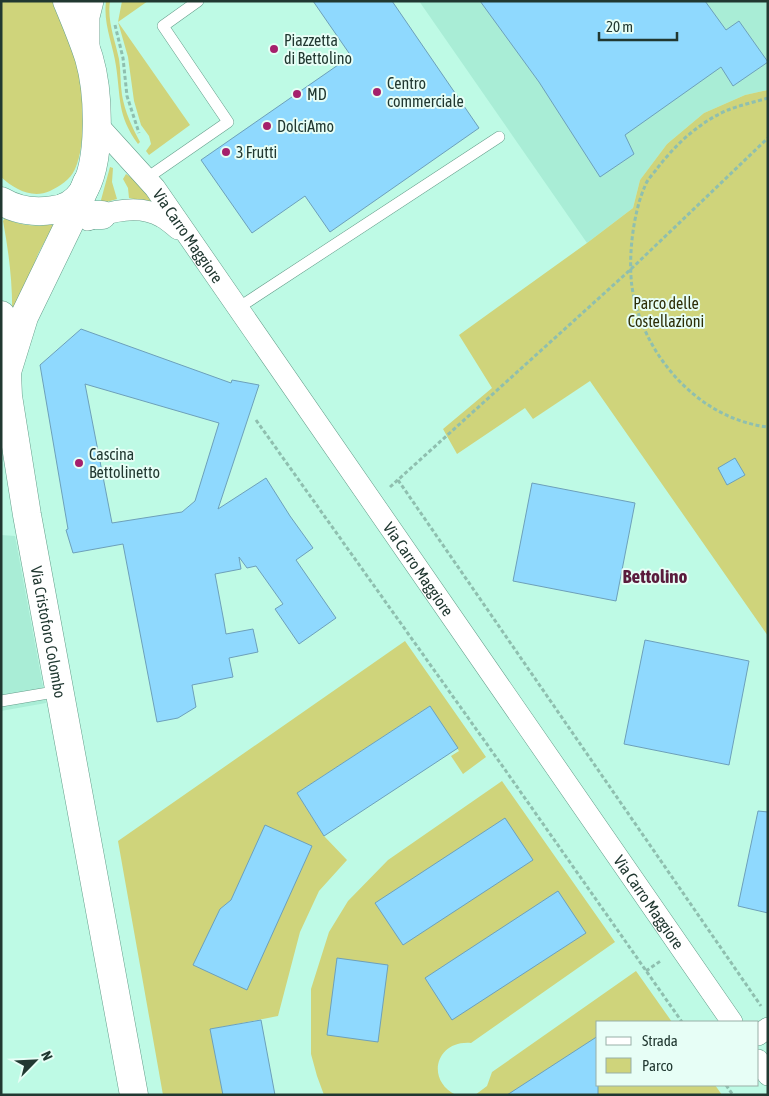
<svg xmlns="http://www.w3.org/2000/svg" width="769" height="1096" viewBox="0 0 769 1096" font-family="'Asap Condensed',sans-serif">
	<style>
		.built { fill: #a9edd6 }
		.green { fill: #cfd47b }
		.building { fill: #8fd9fe; stroke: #6da0ba; fill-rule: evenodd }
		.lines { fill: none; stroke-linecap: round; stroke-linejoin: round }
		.lane-casing { stroke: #659e8b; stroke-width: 12 }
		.street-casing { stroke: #659e8b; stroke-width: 22 }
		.secondary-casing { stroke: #659e8b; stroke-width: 29 }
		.path { stroke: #8fbfaf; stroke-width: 3; stroke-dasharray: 4 2.5; stroke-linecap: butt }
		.lane { stroke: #fff; stroke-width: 11 }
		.street { stroke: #fff; stroke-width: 21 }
		.secondary { stroke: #fff; stroke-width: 28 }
		.poi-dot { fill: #a5206c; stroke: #e7fef6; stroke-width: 2 }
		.labels { text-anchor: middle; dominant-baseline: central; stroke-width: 4; stroke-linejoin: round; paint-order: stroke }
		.poi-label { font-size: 16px; fill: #213831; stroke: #e7fef6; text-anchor: start }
		.street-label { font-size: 16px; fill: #213831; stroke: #e7fef6 }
		.park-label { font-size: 16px; fill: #2d2e07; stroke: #e7fef6 }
		.quarter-label { font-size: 19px; font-weight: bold; fill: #5a1b3c; stroke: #e7fef6 }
	</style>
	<rect width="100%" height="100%" fill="#befae5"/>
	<!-- built -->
	<path class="built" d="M419,1H768V90L745,95L704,113L667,144L640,180L633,208L587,243Z
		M1,535L15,536L46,703L1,711Z"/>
	<!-- green -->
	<path class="green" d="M1,1H54C61,20 72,39 77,58C84,86 87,143 75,169C70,180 60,186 50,191C32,199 14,189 1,177Z
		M106,1H110C107,21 115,40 119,59C121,71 120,83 122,95C125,112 132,127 140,142L138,144C117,115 121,99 116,66C113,44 103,24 106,1Z
		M122,1H148L118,22L190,125L149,155L146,151L151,144L149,136L141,125L134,101L128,57L118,22Z
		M768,90V636L590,381L533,419L525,408L457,454L443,429L492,388L459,335L587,243L633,208L640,180L667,144L704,113L745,95Z
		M110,167L113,168L112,182L117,199L103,203L101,200Z
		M126,174L135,180L155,203L129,198L128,188L123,179Z
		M5,218C20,226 36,227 52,224L53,226L38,254L19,304L12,318C13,286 9,253 3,221Z
		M405,641L486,757L463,774L451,756L459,751L430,706L297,793L324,836L347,860L319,891L300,932L278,1016L211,1029L223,1095H163L118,841Z
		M502,781L615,942L471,1043C436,1040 425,1080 456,1095H324L317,1076L311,1054V989L329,932L348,901L388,860Z
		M636,971L672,1022H598V1085H715L722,1095H475L487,1086L492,1072Z"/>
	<!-- building -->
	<path class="building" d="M313,1H392L479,128L330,232L305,196L252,233L201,160L351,56Z
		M480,1H705L726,30L739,21L768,62L733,86L721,67L625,135L634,154L600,177L539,82Z
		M81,329L231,383L232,380L259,385L218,509L266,478L290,516L313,548L296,560L336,618L299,644L275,609L283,604L256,566L247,568L239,557L241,569L215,574L224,622L226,634L253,629L258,652L229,658L233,677L192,685L196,707L178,718L157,722L123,544L73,553L66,530L68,529L40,365ZM85,384L219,423L195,501L182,512L112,523Z
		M735,458L745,475L727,485L718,468Z
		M532,483L635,503L616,601L513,581Z
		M645,640L749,661L729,765L624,744Z
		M430,706L458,748L324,836L297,793Z
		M758,811L768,812V913L738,906Z
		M505,818L533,860L403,945L375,903Z
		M265,825L312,846L247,990L193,965L220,909L231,900Z
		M558,891L586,933L452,1020L425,978Z
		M337,958L388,965L378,1042L327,1035Z
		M261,1020L275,1095H223L210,1029Z
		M598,1036V1095H507Z"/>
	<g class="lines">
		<!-- lane casing -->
		<g class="lane-casing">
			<path id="lane" d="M147,178L228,122L163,26L198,1
				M238,308L499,137
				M1,701L60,691"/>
		</g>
		<!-- street casing -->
		<g class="street-casing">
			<g id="street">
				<path d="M89,47V17L93,1"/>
				<path id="s1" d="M96,123L155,188L732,1022"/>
				<path d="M88,220C110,211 140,204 162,217C168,220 173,225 178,229"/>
				<path d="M758,1035L768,1028"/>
				<path d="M758,1060L768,1075"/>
			</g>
		</g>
		<!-- secondary casing -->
		<g class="secondary-casing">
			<g id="secondary">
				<path id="s2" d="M87,182L75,212L24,317L7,372L8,396L27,515L134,1095"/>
				<path d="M1,201C16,210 35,213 53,210C64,209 75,203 82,193C102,164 99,92 89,58C83,39 75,20 67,1"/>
				<path d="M63,208L89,215H102"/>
				<path d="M1,315L5,358"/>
			</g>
		</g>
		<!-- path -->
		<path class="path" d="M115,25L123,58L127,96L139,133
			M768,98C755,102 740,105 728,110C699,122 674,146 656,170C652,175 647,180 645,186C633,213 628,257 632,287C642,354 698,419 768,427
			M256,420L501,764L682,1022
			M398,480L761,1006
			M390,487L630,270L768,138
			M646,971L662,960
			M726,1085L733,1095"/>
		<!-- lane -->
		<use href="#lane" class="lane"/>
		<!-- street -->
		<use href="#street" class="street"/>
		<!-- secondary -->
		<use href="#secondary" class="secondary"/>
	</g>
	<!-- markers -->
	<g class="poi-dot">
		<circle cx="274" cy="49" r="5"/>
		<circle cx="377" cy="92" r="5"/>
		<circle cx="297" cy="94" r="5"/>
		<circle cx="267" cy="126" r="5"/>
		<circle cx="226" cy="152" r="5"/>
		<circle cx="79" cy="463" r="5"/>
	</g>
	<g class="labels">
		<!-- poi labels -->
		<g class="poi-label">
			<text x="284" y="40">Piazzetta<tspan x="284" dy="18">di Bettolino</tspan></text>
			<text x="387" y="83">Centro<tspan x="387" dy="18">commerciale</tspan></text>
			<text x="307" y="94">MD</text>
			<text x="277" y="126">DolciAmo</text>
			<text x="236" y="152">3 Frutti</text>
			<text x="89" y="454">Cascina<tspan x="89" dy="18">Bettolinetto</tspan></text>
		</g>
		<!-- street labels -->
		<g class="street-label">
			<text stroke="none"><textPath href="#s1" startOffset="146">Via Carro Maggiore</textPath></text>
			<text stroke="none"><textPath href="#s1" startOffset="551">Via Carro Maggiore</textPath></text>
			<text stroke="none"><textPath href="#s2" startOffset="470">Via Cristoforo Colombo</textPath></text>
			<text stroke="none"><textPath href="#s1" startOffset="956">Via Carro Maggiore</textPath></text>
		</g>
		<!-- park labels -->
		<g class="park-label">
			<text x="666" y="303">Parco delle<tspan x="666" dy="18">Costellazioni</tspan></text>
		</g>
		<!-- quarter labels -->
		<g class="quarter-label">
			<text x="655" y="576">Bettolino</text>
		</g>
	</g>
	<!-- border -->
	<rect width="769" height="1096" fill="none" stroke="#213831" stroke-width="5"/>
	<!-- legend -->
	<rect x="596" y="1021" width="162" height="65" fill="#e7fef6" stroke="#98afa7"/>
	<rect x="606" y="1037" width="25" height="8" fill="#ffffff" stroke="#98afa7"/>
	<text x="642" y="1046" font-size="15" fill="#213831">Strada</text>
	<rect x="606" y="1058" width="25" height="15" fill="#cfd47b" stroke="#98afa7"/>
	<text x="642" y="1071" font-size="15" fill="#213831">Parco</text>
	<!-- north arrow -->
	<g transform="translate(35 1061) rotate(66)" stroke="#e7fef6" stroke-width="4" paint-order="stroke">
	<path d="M0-4L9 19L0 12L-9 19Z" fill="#213831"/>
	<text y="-8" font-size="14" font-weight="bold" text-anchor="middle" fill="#213831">N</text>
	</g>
	<!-- scale -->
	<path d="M599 32v8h78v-8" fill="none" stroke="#213831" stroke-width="2.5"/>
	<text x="606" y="32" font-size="15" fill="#213831" stroke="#e7fef6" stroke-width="4" paint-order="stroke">20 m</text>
</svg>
